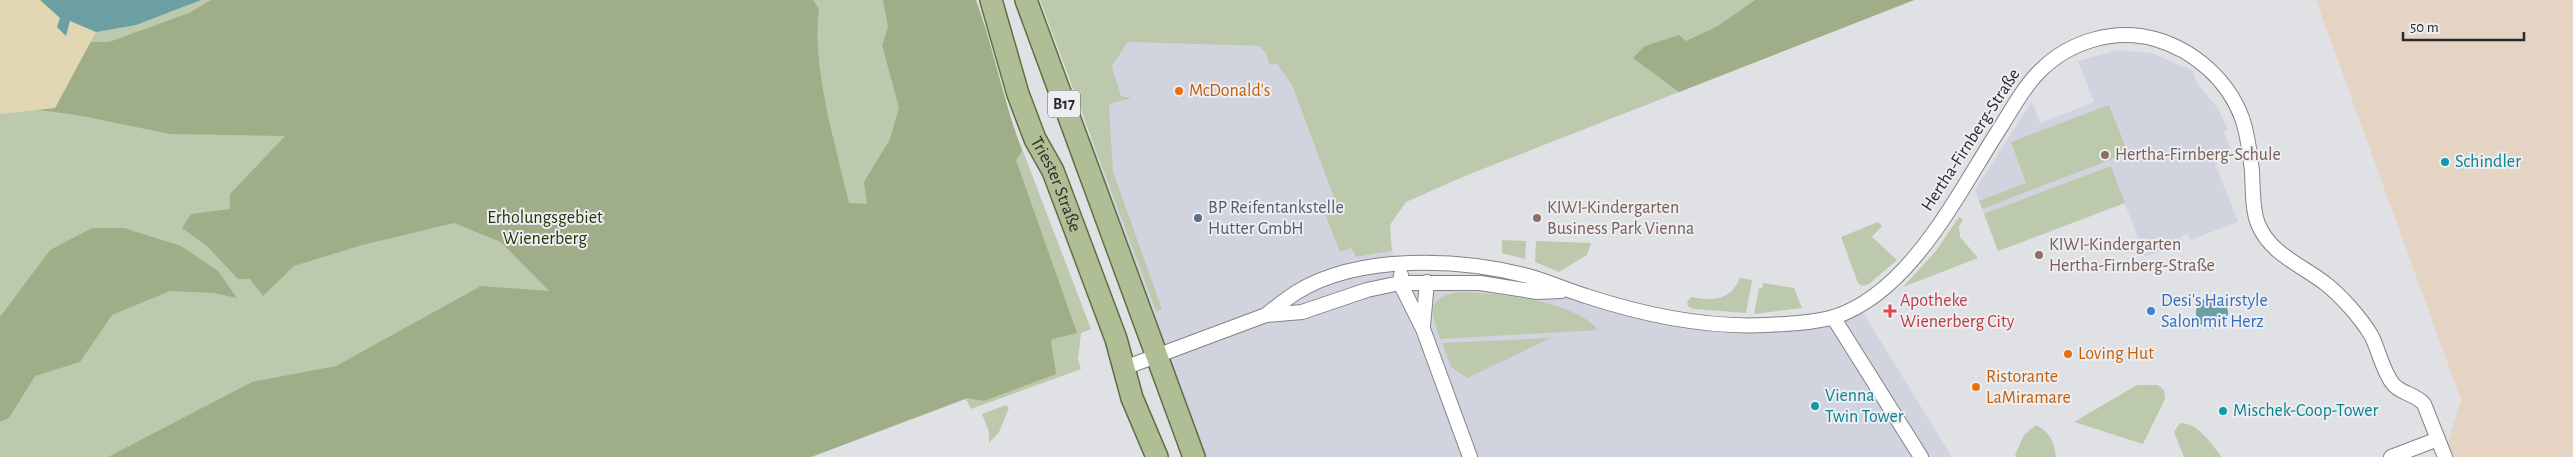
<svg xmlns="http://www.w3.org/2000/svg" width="2573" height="457" viewBox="0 0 2573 457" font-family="'Alegreya Sans',sans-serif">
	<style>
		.built { fill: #d1d4df }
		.industrial { fill: #e5d4c3 }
		.green { fill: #bdc9ad }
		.forest { fill: #9fae89 }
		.sand { fill: #e1d8b3 }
		.water { fill: #6c9fa2 }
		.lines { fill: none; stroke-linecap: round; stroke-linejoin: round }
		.street-casing { stroke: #828386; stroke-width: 16 }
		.primary-casing { stroke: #5f6f44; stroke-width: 24 }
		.street { stroke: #fff; stroke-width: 14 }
		.primary { stroke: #b0be96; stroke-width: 21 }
		.food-dot { fill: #e8710a; stroke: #edeef2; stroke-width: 2 }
		.education-dot { fill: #8d6e63; stroke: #edeef2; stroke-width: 2 }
		.culture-dot { fill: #0f9aa8; stroke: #edeef2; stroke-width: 2 }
		.service-dot { fill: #5c6f8a; stroke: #edeef2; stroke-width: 2 }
		.health-dot { fill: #e0444e; stroke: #edeef2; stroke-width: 2 }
		.shop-dot { fill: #3f7fe0; stroke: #edeef2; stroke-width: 2 }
		.labels { text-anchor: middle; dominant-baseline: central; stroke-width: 4; stroke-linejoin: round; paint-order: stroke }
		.shield { fill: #edeef2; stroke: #656668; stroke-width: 1 }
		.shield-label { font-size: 16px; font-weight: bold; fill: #2b2b2d }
		.food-label { font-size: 18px; fill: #c56008; stroke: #edeef2; text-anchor: start }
		.street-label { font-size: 18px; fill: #2b2b2d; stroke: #edeef2 }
		.education-label { font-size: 18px; fill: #785e54; stroke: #edeef2; text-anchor: start }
		.culture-label { font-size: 18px; fill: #0d838f; stroke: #edeef2; text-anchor: start }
		.service-label { font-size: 18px; fill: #4e5e75; stroke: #edeef2; text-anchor: start }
		.park-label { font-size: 18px; fill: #263408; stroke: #edeef2 }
		.health-label { font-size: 18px; fill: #be3a42; stroke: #edeef2; text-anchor: start }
		.shop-label { font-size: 18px; fill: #366cbe; stroke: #edeef2; text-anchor: start }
	</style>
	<rect width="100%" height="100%" fill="#e0e1e5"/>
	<!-- built -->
	<path class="built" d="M1128,42L1259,46L1266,54L1270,65L1277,63L1292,85L1334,198L1321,203L1356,257L1392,251L1398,273L1485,275L1569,291L1675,320L1798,323L1859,306L1952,457H1198L1083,154L1109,104L1130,97L1121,96L1112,66Z
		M2118,50L2152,53L2193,71L2196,81L2218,109L2228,130L2224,132L2232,153L2222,157L2219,149L2211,153L2238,222L2190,240L2187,234L2180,237L2182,243L2145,257L2111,167L1984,214L1975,190L2032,101L2040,123L2094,102L2078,61Z"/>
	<!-- industrial -->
	<path class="industrial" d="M2316,0H2573V457H2449L2446,449L2461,400Z"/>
	<!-- green -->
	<path class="green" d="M0,0H976L987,32L1008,112L1091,329L1081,333L1078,359L1081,369L971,409L966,399L811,457H0Z
		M1040,0H1914L1465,176L1406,202L1390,225L1392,251L1356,257L1351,248L1340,252L1321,203L1334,198L1292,85L1277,64L1270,65L1266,54L1259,46L1128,42L1112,66L1121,96L1132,98L1109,104L1113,172L1162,309L1156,311Z
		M2109,105L2128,153L1982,209L1979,201L2026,183L2011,142Z
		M2111,166L2125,203L1998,251L1984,214Z
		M1959,217L1963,220L1959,226L1960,237L1978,258L1903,287L1936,251Z
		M1878,222L1882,226L1872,237L1897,260L1869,284L1862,286L1858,283L1841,237Z
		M1502,240L1526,241L1525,259L1502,253Z
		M1536,241L1591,243L1587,255L1559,272L1535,262Z
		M1740,278L1752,280L1746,313L1693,309L1688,306L1687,302L1691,297C1713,301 1730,301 1740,278Z
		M1763,283L1794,288L1802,308L1754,314L1759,288H1762Z
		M1462,292C1498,293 1575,301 1598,330L1440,339C1430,311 1426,296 1462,292Z
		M1551,338L1467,378L1451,367L1442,343Z
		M2137,385H2158L2164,390L2165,399L2143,444L2074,422Z
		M1006,405L1009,408L999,432L989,443V432L982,414Z
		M2180,423C2199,423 2211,444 2222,457H2184L2174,432Z
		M2036,425C2050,432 2054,442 2056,457H2017L2015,455L2024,435Z"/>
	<!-- forest -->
	<path class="forest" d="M211,0H813L819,9C811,67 836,145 849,203L867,204L864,182L890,139L899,108L882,45L888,27L883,0H976C994,50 1004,102 1022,151L1016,160L1077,333L1053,339L1051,341L1056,374L984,401L967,398L811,457H108L252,382L336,366L481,286L549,291L501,242L454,223L362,245L294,266L263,296L250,279H238L207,246L182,228L191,214L230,209V194L285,136L170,134L77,115L24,108L76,42H109L189,13Z
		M1755,0H1914L1679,92L1633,58L1645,46L1679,35L1686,41L1718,26Z
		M92,228H124L181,246L218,271L237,298L214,293L170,291L112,315L80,362L35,376L9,418L0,422V317L50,250Z"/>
	<!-- sand -->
	<path class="sand" d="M0,0H46L96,32L55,108L0,114Z"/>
	<!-- water -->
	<path class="water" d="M40,0H201L136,25L96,32L70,21L66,36L57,27L60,18Z
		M2196 313a16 16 0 1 1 32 0a16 16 0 1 1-32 0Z"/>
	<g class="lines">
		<!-- street casing -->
		<g class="street-casing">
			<path id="street" d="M1401,275L1400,283L1423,329L1470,457
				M1266,315C1276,307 1286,299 1297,292C1359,254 1459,258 1528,276C1547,281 1566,290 1586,296C1644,315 1704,328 1766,325C1788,324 1812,323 1834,317C1912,292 1960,189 2002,125C2013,107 2026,84 2042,69C2071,41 2115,28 2155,39C2194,50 2228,80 2242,118C2248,135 2250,154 2252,171C2253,187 2252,209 2258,224C2271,255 2302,265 2326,284C2342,297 2360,317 2371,335C2379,350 2382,370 2393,384C2401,394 2416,394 2424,404L2445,457
				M1833,317L1921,457
				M1423,326L1427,282
				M1124,368L1266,315L1302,312L1367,290L1400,283H1480L1537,292L1561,291
				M2391,457L2438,439"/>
		</g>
		<!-- primary casing -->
		<g class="primary-casing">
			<g id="primary">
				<path id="s1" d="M991,0L1018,94L1035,139L1053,171L1116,339L1132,398L1157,457"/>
				<path d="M1026,0L1194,457"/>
			</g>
		</g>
		<!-- street -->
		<use href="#street" class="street"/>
		<!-- primary -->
		<use href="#primary" class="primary"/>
	</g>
	<!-- markers -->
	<g class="food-dot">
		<circle cx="1179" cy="91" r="5"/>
		<circle cx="2068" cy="354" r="5"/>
		<circle cx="1976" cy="387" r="5"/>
	</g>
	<g class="education-dot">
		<circle cx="2105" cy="155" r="5"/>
		<circle cx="1537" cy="218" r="5"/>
		<circle cx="2039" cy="255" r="5"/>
	</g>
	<g class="culture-dot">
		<circle cx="2445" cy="162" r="5"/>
		<circle cx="1815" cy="406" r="5"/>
		<circle cx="2223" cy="411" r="5"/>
	</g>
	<circle class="service-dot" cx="1198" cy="218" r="5"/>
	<path class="health-dot" d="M1887.5 303.5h5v5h5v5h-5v5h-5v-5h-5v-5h5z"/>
	<circle class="shop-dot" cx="2151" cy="311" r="5"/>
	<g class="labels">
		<!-- shield labels -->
		<rect class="shield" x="1048" y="90.5" width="32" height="27" rx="4"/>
		<g class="shield-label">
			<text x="1064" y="104">B17</text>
		</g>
		<!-- food labels -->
		<g class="food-label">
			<text x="1189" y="91">McDonald's</text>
			<text x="2078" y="354">Loving Hut</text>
			<text x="1986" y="377">Ristorante<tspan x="1986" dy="21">LaMiramare</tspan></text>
		</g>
		<!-- street labels -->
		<g class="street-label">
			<text transform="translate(1971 140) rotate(-57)">Hertha-Firnberg-Straße</text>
			<text stroke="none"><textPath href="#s1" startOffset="196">Triester Straße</textPath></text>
		</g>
		<!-- education labels -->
		<g class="education-label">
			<text x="2115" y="155">Hertha-Firnberg-Schule</text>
			<text x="1547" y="208">KIWI-Kindergarten<tspan x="1547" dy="21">Business Park Vienna</tspan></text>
			<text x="2049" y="245">KIWI-Kindergarten<tspan x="2049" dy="21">Hertha-Firnberg-Straße</tspan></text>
		</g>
		<!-- culture labels -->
		<g class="culture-label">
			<text x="2455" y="162">Schindler</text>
			<text x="1825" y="396">Vienna<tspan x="1825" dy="21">Twin Tower</tspan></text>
			<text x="2233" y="411">Mischek-Coop-Tower</text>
		</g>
		<!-- service labels -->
		<g class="service-label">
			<text x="1208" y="208">BP Reifentankstelle<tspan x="1208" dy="21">Hutter GmbH</tspan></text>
		</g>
		<!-- park labels -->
		<g class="park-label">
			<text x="545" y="218">Erholungsgebiet<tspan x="545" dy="21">Wienerberg</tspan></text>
		</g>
		<!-- health labels -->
		<g class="health-label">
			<text x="1900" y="301">Apotheke<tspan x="1900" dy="21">Wienerberg City</tspan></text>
		</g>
		<!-- shop labels -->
		<g class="shop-label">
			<text x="2161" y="301">Desi's Hairstyle<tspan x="2161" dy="21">Salon mit Herz</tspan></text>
		</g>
	</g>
	<!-- scale -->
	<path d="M2403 32v8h121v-8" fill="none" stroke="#2b2b2d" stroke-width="2.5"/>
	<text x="2410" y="32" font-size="15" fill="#2b2b2d" stroke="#edeef2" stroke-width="4" paint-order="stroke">50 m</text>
</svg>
